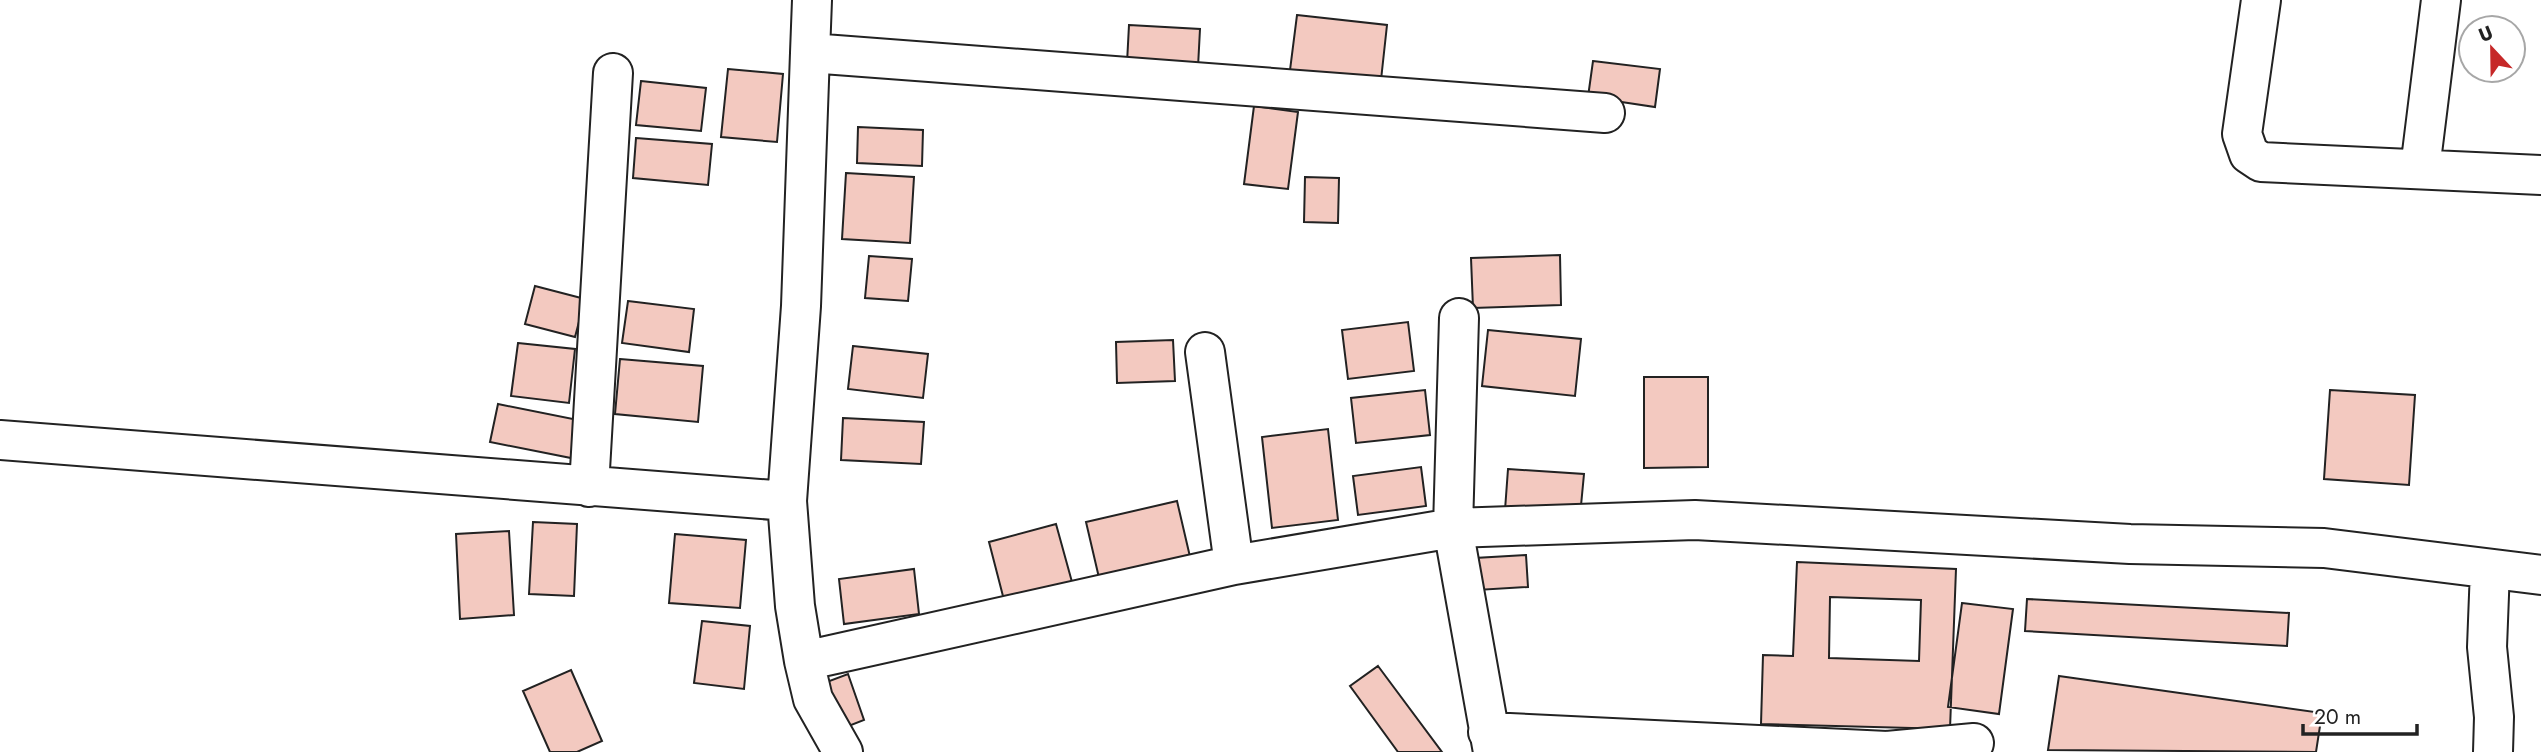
<svg xmlns="http://www.w3.org/2000/svg" width="2541" height="752" viewBox="0 0 2541 752" font-family="Jost,sans-serif">
	<style>
		.building { fill: #f3c9c0; stroke: #222; stroke-width: 2; fill-rule: evenodd }
		.lines { fill: none; stroke-linecap: round; stroke-linejoin: round }
		.minor-casing { stroke: #222; stroke-width: 42 }
		.minor { stroke: #fff; stroke-width: 38 }
	</style>
	<rect width="100%" height="100%" fill="#fff"/>
	<!-- building -->
	<path class="building" d="M1297,15L1387,25L1381,80L1290,70Z
		M1129,25L1200,29L1198,67L1127,63Z
		M1593,61L1660,69L1655,107L1588,97Z
		M728,69L783,74L777,142L721,137Z
		M641,81L706,88L701,131L636,125Z
		M1254,106L1298,112L1288,189L1244,184Z
		M858,127L923,130L922,166L857,163Z
		M636,138L712,144L708,185L633,178Z
		M846,173L914,177L910,243L842,239Z
		M1305,177L1339,178L1338,223L1304,222Z
		M1560,255L1561,305L1473,308L1471,258Z
		M869,256L912,259L908,301L865,298Z
		M535,286L585,299L575,337L525,324Z
		M628,301L694,309L689,352L622,343Z
		M1408,322L1414,371L1348,379L1342,330Z
		M1488,330L1581,339L1575,396L1482,386Z
		M1173,340L1175,381L1117,383L1116,342Z
		M518,343L575,349L569,403L511,396Z
		M853,346L928,354L923,398L848,389Z
		M620,359L703,366L698,422L615,414Z
		M1644,377H1708V467L1644,468Z
		M1425,390L1430,435L1356,443L1351,398Z
		M2330,390L2415,395L2409,485L2324,479Z
		M498,404L578,420L571,458L490,442Z
		M843,418L924,422L921,464L841,460Z
		M1328,429L1338,520L1272,528L1262,437Z
		M1421,467L1426,506L1358,515L1353,476Z
		M1508,469L1584,474L1580,516L1505,510Z
		M1177,501L1191,561L1100,582L1086,522Z
		M533,522L577,524L574,596L529,594Z
		M1056,524L1072,582L1004,600L989,542Z
		M509,531L514,615L460,619L456,534Z
		M675,534L746,540L740,608L669,603Z
		M1526,555L1528,587L1477,590L1475,558Z
		M1797,562L1956,569L1950,729L1761,724L1763,655L1793,656ZM1830,597L1921,600L1919,661L1829,658Z
		M914,569L919,614L844,624L839,579Z
		M2027,599L2289,613L2287,646L2025,631Z
		M1962,603L2013,609L1999,714L1948,707Z
		M702,621L750,626L744,689L694,683Z
		M1378,666L1442,752H1398L1350,686Z
		M571,670L602,741L577,752H550L523,691Z
		M848,674L864,720L841,729L824,683Z
		M2059,676L2322,713L2316,752L2048,750Z"/>
	<g class="lines">
		<!-- minor casing -->
		<g class="minor-casing">
			<path id="minor" d="M2261,0L2242,134L2249,154L2261,162L2541,175
				M810,53L812,0
				M2420,169L2441,0
				M1459,318L1453,528L1493,752
				M1205,352L1234,565
				M0,440L787,501L795,606L804,661L1234,565L1453,528L1695,520L2130,544L2324,548L2541,575
				M589,487L613,73
				M787,501L801,306L810,53L1605,113
				M2490,569L2487,647L2494,717L2493,752
				M804,661L813,699L843,752
				M1488,732L1887,751L1974,743"/>
		</g>
		<!-- minor -->
		<use href="#minor" class="minor"/>
	</g>
	<!-- north arrow -->
	<g transform="translate(2492 49) rotate(338)"><circle r="33" fill="#ffffff" stroke="#a7a7a7" stroke-width="2"/>
	<path d="M0-5L12 26L0 18L-12 26Z" fill="#c62828"/>
	<text y="-10" font-size="19" font-weight="bold" text-anchor="middle" fill="#222222">U</text>
	</g>
	<!-- scale -->
	<path d="M2303 724v10h114v-10" fill="none" stroke="#222222" stroke-width="3.5"/>
	<text x="2314" y="724" font-size="21" fill="#222222" stroke="#ffffff" stroke-width="5" paint-order="stroke">20 m</text>
</svg>
